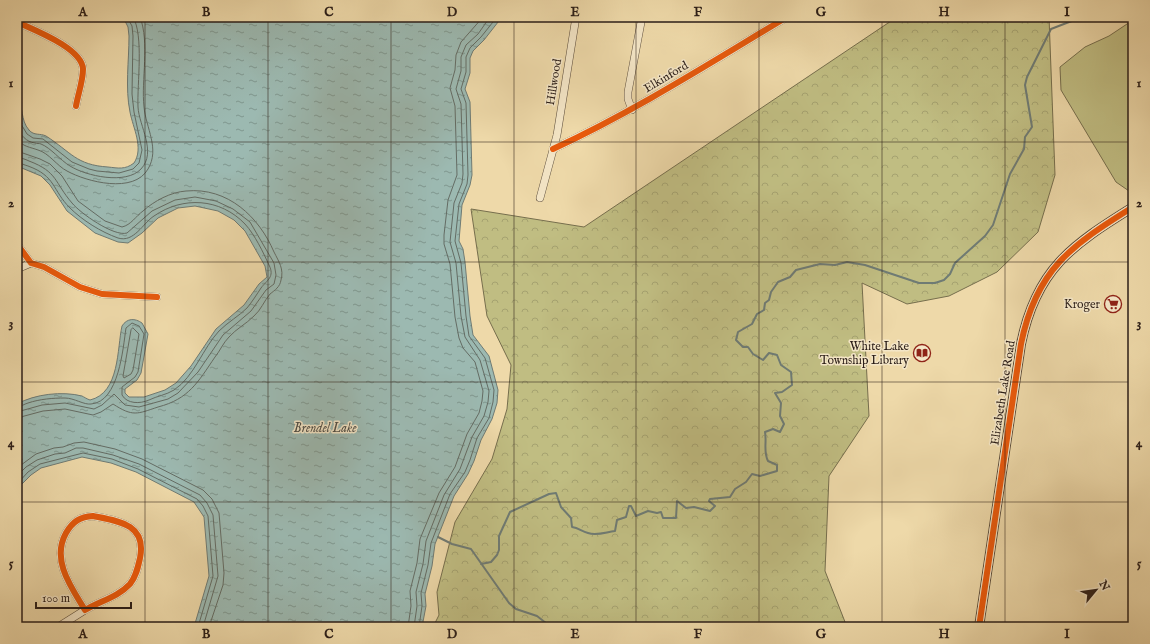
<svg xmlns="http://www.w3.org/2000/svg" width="1150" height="644" viewBox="0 0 1150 644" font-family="'IM FELL English',serif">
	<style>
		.grass { fill: #c0bd82; stroke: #766e4d }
		.forest { fill: url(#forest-crowns); stroke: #766e4d }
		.water { fill: url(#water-ripples); stroke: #6f7b74 }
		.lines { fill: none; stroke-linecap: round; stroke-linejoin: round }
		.shore { stroke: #646c64; stroke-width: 1 }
		.stream { stroke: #6f7b74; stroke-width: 2 }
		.minor-casing { stroke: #5c4d3c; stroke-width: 8 }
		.tertiary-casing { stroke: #5c4d3c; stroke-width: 10 }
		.minor { stroke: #f4e6c7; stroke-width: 7 }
		.tertiary { stroke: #f4e6c7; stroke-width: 8 }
		.cycleway-casing { stroke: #f4e6c7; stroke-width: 8 }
		.cycleway { stroke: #e8590c; stroke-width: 6 }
		.grid { fill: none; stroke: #2b1e18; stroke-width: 1; stroke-opacity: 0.55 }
		.labels { text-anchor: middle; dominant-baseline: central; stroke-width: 3; stroke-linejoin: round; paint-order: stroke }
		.street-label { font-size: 12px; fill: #2b1e18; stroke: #f4e6c7 }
		.poi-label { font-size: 12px; fill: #2b1e18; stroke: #f4e6c7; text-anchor: end }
		.water-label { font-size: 13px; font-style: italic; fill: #4d4c46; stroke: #f4e6c7 }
		.neatline { fill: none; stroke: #2b1e18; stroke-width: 1.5 }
		.grid-label { font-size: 13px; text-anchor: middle; font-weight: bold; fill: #2b1e18 }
	</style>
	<defs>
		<pattern id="forest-crowns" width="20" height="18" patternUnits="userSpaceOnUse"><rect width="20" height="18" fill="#c0bd82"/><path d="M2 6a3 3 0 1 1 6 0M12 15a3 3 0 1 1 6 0" fill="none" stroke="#a5a270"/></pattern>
		<pattern id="water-ripples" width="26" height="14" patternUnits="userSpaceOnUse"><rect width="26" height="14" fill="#9cb9b1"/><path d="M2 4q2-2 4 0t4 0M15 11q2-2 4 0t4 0" fill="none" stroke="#7f968f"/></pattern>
	</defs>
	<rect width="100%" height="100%" fill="#eed9a9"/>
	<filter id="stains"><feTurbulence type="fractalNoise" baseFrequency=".005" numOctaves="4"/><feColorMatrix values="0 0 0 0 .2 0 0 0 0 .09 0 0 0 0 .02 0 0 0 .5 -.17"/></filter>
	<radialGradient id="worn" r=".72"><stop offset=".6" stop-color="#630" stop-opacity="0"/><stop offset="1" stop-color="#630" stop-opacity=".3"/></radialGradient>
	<!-- grass -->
	<path class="grass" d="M1133,20V188L1129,191L1116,182L1061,90L1060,67L1085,47L1109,36Z"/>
	<!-- forest -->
	<path class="forest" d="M897,17H1049L1055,175L1038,232L997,272L949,296L907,304L862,283L869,416L829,476L825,571L847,627H433L439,615L437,592L455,522L492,459L507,409L511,365L487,316L471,209L584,227Z"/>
	<!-- water -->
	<path class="water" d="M123,17H502L484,40L473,51L470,58V73L465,89L470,102L472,175L470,185L462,205L459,241L463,249L465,262L470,316L473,335L489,356L498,390L497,403L492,419L481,440L474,461L468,474L454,496L435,544L432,566L425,594L426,606L422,627H194L209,576L204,517L194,502L136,472L111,463L82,457L41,468L31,475L17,489V404C35,394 62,391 82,396C84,397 87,399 90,400C120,393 117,348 122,326C127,318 135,318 142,323L148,334L141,373L137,380L125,389V393L129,397H144L165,390L176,383L191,366L216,329L244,305L259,284L267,277L265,266L245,231L234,220L218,211L195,206L178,208L158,218L142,233L128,243L118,242L95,233L67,211L50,185L41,176L17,166V100C24,106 20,120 29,130C34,136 40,133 46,136C71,152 76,165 108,167C118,168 125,170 134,163C144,148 133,128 130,112C125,88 129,61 129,36L128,27Z"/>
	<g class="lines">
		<!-- shore -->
		<path class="shore" d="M17,105L18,119L27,134L33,138L43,139L72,162L89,169L97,171L119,173L133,169L139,163L142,150L134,112L132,94L133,36L132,26L127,17
			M17,128C21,135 26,142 35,143C37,144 39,143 41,144C51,148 60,160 70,166C86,176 126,185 141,169C157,152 139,126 138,107C137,84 144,35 133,17
			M17,139C23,147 30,147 38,150C49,153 57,166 67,171C87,182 134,194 148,169C160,149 146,128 144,107C141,80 150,43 140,17
			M17,151L40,159L50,164L62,176L78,201L105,221L122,227C131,225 136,216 143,211C154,201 171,192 186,191C228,187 259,217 274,252C279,262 284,269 281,280C280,287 275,290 270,294C264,301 261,310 254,316C246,324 236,329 229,337C223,343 220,351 215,357C198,382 189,399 158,407C137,414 133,417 113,404L101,412L93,415L65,409L43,411L17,418
			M17,157C21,158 25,159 29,161C58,172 54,182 72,203C80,213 114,237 127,233L152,211L175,200L195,197L216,201L233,209L250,222L274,263L276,275L274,284L266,290L251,311L223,335L198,372L178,393L168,399L139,407L125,405L114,394L102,405L94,409L65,403L42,405L17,412
			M17,162C21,163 24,165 28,166C56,176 52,190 70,208C82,220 101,232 118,238C134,243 143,223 154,216C183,196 220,198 245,224C255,235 263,252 269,265C275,277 267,280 261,288C257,294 252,302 247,308C239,316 228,322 219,331C203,348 194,377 174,390C166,395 157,396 149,400C140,404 127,404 122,395V387L135,377L138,372L144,334L139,326L132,323L126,328C123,348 119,402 91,404C84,405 74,398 65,398C53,398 40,399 28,403C24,404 21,407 17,407
			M133,328L139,334L133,370L131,374L124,378L123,376L131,330Z
			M17,468L36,454L54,448L63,447L74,443L84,442L115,449L142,459L203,490L212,499L219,513L224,573L223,585L209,627
			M17,476L26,467L37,460L55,454L65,453L76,448H83L113,455L139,464L200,495L207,503L213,515L218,576L203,627
			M17,484L28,472L40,464L83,453L112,459L138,469L197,499L203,506L208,516L213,576L198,627
			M408,627L411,606L410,591L417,563L420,539L439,493L455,467L467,434L479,413L482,401L483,391L475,362L463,348L459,338L455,317L450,264L444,244V235L448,200L457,175L455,106L450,88L455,70L456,55L461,42L483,17
			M414,627L417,606L416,592L423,564L426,541L444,495L460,469L472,437L484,416L488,402L489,391L480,360L465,337L461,316L456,263L450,242L454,203L462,183L463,174L461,104L456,89L461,71V57L466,45L478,34L490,17
			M419,627L422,606L421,593L428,565L431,543L450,494L465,472L470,460L477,438L489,418L493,402L494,390L485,358L469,336L466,316L461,263L455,241L459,204L467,184L468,175L466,103L461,89L466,72V57L470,48L481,37L497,17"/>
		<!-- stream -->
		<path class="stream" d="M438,537L452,544L471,549L509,603L516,609L537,616L551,627
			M481,564L491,562L497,555L499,550V536L510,512L549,494L556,493L561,507L571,518L572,527C579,528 581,531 588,533C597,536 606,532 615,531L617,520L626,517L629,506H631L636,516L648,511L657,513L661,512L663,518H676L677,501L686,508L694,507L710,511L715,506L709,501L710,499L730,497L735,489L746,482L752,474L760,476L777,471V465L768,461C763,451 767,442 765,432L773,429L780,432L784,424L780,416L781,403L775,393L782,392L792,385L791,372L781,365L777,355L769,353L763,360L753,354L748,347H743L736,340L738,332L752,324L757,314L764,310L765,303L769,300L771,292L778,282L790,277L796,270L820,264L835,265L847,262L865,265L919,283H935L944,280L950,274L955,263L985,236L993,225L1010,174L1024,149L1025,137L1032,127L1025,85L1027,77L1051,29L1082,17"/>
		<!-- minor casing -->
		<g class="minor-casing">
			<path id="minor" d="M17,22C34,30 82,48 83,69C83,81 78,94 76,106
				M632,110L628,99V92L642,17
				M553,149C635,111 710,63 787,17
				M540,198L557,135L576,17
				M17,244L31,263L44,267L80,287L102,294L157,297
				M17,269L31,263
				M93,516C118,521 147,524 140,558C138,567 136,577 130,584C118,597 100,601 85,610C71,587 51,560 66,533C73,521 80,517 93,516Z
				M58,627L85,610"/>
		</g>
		<!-- tertiary casing -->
		<g class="tertiary-casing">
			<path id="tertiary" d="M979,627L1021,344C1036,269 1072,245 1133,207"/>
		</g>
		<!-- minor -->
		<use href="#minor" class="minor"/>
		<!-- tertiary -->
		<use href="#tertiary" class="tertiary"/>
		<!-- cycleway casing -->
		<g class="cycleway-casing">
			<path id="cycleway" d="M17,22C34,30 82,48 83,69C83,81 78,94 76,106
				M553,149C635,111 710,63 787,17
				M17,244L31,263L44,267L80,287L102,294L157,297
				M93,516C118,521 147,524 140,558C138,567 136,577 130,584C118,597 100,601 85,610C71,587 51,560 66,533C73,521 80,517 93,516Z
				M979,627L1021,344C1036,269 1072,245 1133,207"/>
		</g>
		<!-- cycleway -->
		<use href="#cycleway" class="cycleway"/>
	</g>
	<!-- grid -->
	<path class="grid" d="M145,17V627M268,17V627M391,17V627M514,17V627M636,17V627M759,17V627M882,17V627M1005,17V627M17,142H1133M17,262H1133M17,382H1133M17,502H1133"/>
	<!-- icons -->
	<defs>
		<g id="supermarket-ring" transform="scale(0.9)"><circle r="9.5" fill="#f4e6c7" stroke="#8f2418" stroke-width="1.5"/><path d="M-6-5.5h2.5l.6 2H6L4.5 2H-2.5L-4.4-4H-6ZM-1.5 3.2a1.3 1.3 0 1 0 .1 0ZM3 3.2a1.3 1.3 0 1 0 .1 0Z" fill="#8f2418"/></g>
		<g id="library-ring" transform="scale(0.9)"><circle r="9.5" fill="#f4e6c7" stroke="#8f2418" stroke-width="1.5"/><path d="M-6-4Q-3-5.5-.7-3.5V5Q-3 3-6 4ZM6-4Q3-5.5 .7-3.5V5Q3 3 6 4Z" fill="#8f2418"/></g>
	</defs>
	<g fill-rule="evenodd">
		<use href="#supermarket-ring" x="1113" y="304"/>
		<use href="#library-ring" x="922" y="353"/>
	</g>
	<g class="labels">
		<!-- street labels -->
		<g class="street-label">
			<text transform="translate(666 77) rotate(-31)">Elkinford</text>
			<text transform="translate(554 82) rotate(-81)">Hillwood</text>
			<text transform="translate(1003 393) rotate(-81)">Elizabeth Lake Road</text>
		</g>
		<!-- poi labels -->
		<g class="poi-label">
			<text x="1100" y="304">Kroger</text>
			<text x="909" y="346">White Lake<tspan x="909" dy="14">Township Library</tspan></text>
		</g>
		<!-- water labels -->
		<g class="water-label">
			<text x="325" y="428">Brendel Lake</text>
		</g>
	</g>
	<!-- margin -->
	<rect width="1150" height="644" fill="none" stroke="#eed9a9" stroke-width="44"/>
	<!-- north arrow -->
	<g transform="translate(1096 590) rotate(61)" stroke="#f4e6c7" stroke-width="3" paint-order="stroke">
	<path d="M0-3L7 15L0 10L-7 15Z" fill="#2b1e18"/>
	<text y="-6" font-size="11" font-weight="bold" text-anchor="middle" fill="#2b1e18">N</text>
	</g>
	<!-- scale -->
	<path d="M36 602v6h95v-6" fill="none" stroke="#2b1e18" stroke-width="2"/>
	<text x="42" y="602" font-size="12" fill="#2b1e18" stroke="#f4e6c7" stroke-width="3" paint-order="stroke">100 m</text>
	<rect x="22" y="22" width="1106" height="600" class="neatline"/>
	<g class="grid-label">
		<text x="83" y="16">A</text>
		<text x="206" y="16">B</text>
		<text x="329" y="16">C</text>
		<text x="452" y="16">D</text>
		<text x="575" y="16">E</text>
		<text x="698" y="16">F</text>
		<text x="821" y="16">G</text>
		<text x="944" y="16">H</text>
		<text x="1067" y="16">I</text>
		<text x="11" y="87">1</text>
		<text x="1139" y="87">1</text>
		<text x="11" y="207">2</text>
		<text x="1139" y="207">2</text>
		<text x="11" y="327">3</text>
		<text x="1139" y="327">3</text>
		<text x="11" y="447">4</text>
		<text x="1139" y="447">4</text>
		<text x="11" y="567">5</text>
		<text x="1139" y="567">5</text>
		<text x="83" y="638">A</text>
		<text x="206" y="638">B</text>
		<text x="329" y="638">C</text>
		<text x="452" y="638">D</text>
		<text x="575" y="638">E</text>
		<text x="698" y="638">F</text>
		<text x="821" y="638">G</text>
		<text x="944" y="638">H</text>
		<text x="1067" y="638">I</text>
	</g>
	<rect width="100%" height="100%" filter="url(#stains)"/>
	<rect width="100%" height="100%" fill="url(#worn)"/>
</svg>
